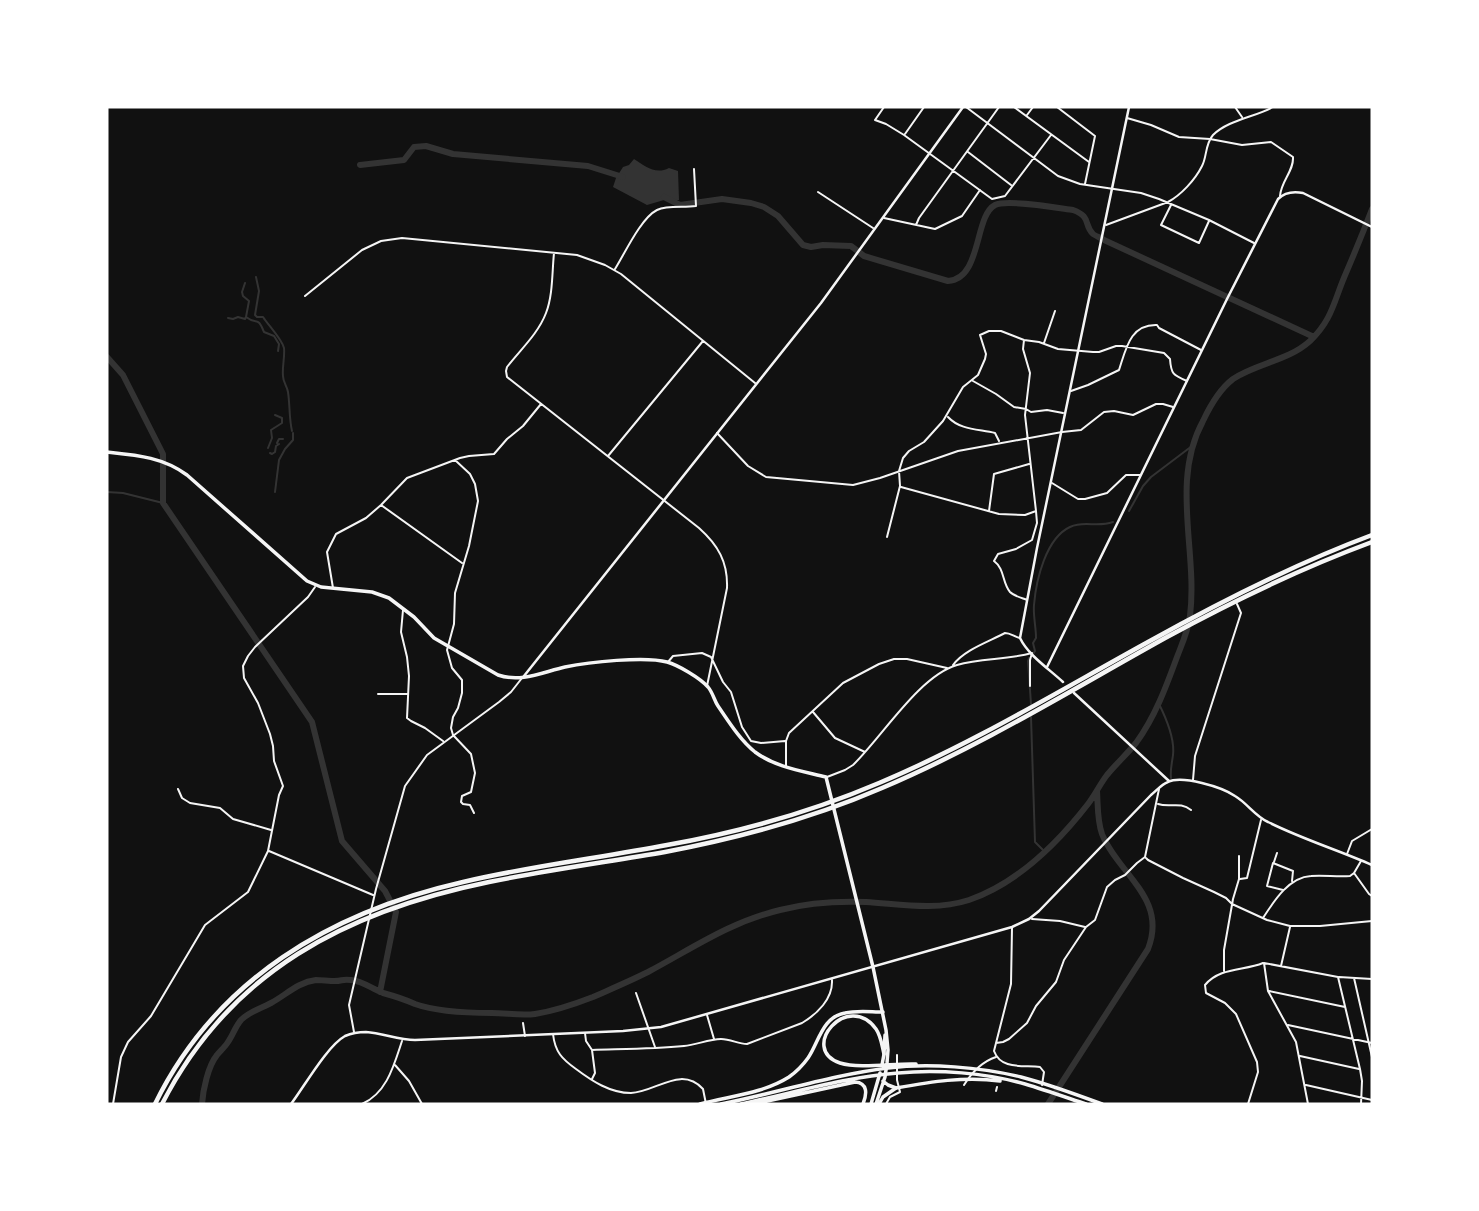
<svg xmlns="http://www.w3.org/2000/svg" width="1479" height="1211" viewBox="0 0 1479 1211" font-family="Figtree,sans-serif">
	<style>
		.water { fill: #333 }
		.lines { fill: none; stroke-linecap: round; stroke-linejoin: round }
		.stream { stroke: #333; stroke-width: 2 }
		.river { stroke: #333; stroke-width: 6 }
		.minor { stroke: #f5f5f5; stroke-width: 2 }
		.tertiary { stroke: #f5f5f5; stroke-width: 2.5 }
		.secondary { stroke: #f5f5f5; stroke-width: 2.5 }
		.primary { stroke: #f5f5f5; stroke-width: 3.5 }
		.trunk { stroke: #f5f5f5; stroke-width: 3.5 }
		.motorway { stroke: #f5f5f5; stroke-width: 4.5 }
	</style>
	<rect width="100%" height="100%" fill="#111"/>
	<!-- water -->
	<path class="water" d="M634,159C645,166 655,175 669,168L678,171L679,200H664L647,205L613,187L616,178L623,167L629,165Z"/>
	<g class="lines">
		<!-- stream -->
		<path class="stream" d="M256,277L259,291L255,315L257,317H263C268,325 282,339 284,348C285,357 282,367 283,376C283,382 287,386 288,392C290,405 289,418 292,431
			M245,283L242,292L243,296L249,301L246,317C258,326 257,315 264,332L274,336L279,344L278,351
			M228,318L233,319L238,317L245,319L246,317
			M277,443L279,439H283
			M268,448L272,438L271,430L282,423V418L275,415
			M270,453L272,454L275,452L276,446L279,444
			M107,492L123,493L163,503
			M275,492L279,460L285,449L293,440V433
			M1129,511L1143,486L1151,477L1192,446
			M1033,654L1035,651L1033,643L1036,638C1036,627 1033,615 1034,605C1036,580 1046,538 1070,527C1085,520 1096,528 1113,522
			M1029,658L1028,661L1031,704
			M1159,704C1166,718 1175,738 1173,755C1172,763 1170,770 1171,778
			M1031,717L1035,842L1045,852"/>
		<!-- river -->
		<path class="river" d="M360,165L404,160L414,147L426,146L453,154L588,166L623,177
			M664,197L680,205L722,199L751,203L764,207L778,216L803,245L811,247L823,245L851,246L864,256L948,281C982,279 974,216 995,205C1007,199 1058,208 1073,210C1092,217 1083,224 1093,234C1094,235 1103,239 1104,240L1314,337
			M107,357L123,375L163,454V503L312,722L342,841L385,891L396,912L380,992
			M202,1104C203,1090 208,1066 217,1055C220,1051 225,1047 228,1042C233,1035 235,1027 241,1020C250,1011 260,1009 271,1003C286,995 298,982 316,980C320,980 330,981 334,981C344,981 340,979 351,980C363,981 372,989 383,993C394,996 404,999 415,1004C437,1012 469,1013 492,1013C506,1013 521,1016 535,1014C554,1011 575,1004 593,997C611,989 630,981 648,972C693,948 730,922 780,910C807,903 838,901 866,902C900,904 935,911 969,900C1018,883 1057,844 1088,804C1095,795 1100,784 1107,775C1116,764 1127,754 1136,743C1155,717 1166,687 1177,657C1182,644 1188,631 1190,616C1198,551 1170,482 1203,421C1210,406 1220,389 1233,379C1257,363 1288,361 1310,341C1333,319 1334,300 1346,273C1355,252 1364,230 1372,209
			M1048,1104L1148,949C1168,898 1118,874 1102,834C1097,820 1098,805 1097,791"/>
		<!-- minor -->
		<path class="minor" d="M884,107L875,120L886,124L904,135L992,199L1005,196L1051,135
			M966,107L1058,176L1080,184L1141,193L1159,199L1209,220L1254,243
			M1014,107L1089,162
			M1057,107L1095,136L1085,184
			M1235,107L1242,117
			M1027,115L1033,107
			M1127,118L1151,125L1179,137L1210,139L1242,145L1271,142L1293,157C1294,171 1281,181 1280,196
			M905,134L924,107
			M968,152L1011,185
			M818,192L873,228
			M1171,205L1161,225L1199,243L1209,221
			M884,218L935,229L962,216L980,190
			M916,225L919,218L999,107
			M1106,225L1168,202C1181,195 1195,180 1202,166C1207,157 1205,144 1213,135C1228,120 1255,117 1273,107
			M554,253C552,272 553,295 546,313C538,334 520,350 507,367L506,371L507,377L699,528C718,545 728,562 727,588L707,686
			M615,269C625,253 641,218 657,210C668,205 684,208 696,206L694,169
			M305,296L362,250L381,241L402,238L577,255L605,265L621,274L755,383
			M1044,343L1055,311
			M973,381L996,394L1014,407L1026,409L1031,412L1047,410L1063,413
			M1071,391L1088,385L1119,370C1126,349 1130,324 1157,325L1159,328L1201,350
			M948,417C960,430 978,429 995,433L999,441
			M717,433L748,466L766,477L853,485L880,478L958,451L1062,432L1081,430L1104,412L1114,411L1133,415L1156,404H1163L1173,407
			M608,456L703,341
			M455,460L470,474L475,484L478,501L469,546L455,593L454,624L447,650L452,668L462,680V693L458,708L453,717L451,728L453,735L471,754L475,773L471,792L462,796L461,802L463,804L470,805L474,813
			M1052,483L1078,499H1085L1107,493L1126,475H1140
			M901,487L999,514L1025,515L1036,511L1025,415L1030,373L1023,349L1024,340
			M381,505L462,563
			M989,511L994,474L1029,464
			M887,537L900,486L899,471L903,458L909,451L924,442L943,421L963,387L978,375L985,359L986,354L980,335L989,331H1001L1024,340L1039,342L1058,349L1093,352H1099L1116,346H1122L1164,353L1170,359C1171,374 1173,375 1187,381
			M333,588L327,552L336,534L366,518L381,505L407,478L460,458L469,456L494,454L507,439L523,426L541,404
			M1027,600C1022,598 1014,596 1010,592C1002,583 1005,569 994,561L998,554L1016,549L1032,540L1037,523L1036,511
			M403,610L401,632L407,657L409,676L407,718L411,721L425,728L443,741
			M668,662L673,656L702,653L711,657L723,682L731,692L742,727L751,741L761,743L785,741
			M953,665C964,650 988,642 1005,633C1011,633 1014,637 1020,638
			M378,694H407
			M813,712L835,738L865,752
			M786,766V741L789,733L843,683L879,664L894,659H907L947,668
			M827,777L845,770L853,765C882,737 919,676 957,665C981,658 1007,660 1032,653L1030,660V686
			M1193,780L1195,756L1241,613L1237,604
			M178,789L182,798L190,803L220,808L233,819L271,830
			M1158,804C1170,808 1180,801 1191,810
			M269,851L373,895
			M1347,854L1352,841L1372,829
			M1146,858L1148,860L1183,878L1214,892L1226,898L1232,904L1267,920L1290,926H1320L1372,921
			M1274,862L1277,853
			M1354,873L1369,894L1372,896
			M1240,879L1247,878L1261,820
			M1283,890L1267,886L1273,863L1293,871L1292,881
			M1263,918C1274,901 1289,877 1311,876C1324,875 1337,877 1350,876L1354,873L1361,861
			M1032,919L1060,921L1085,927
			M1012,928L1011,984L994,1051C1001,1070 1023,1065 1040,1067L1044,1072L1042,1085
			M1281,966L1290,927
			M1224,971V950L1233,899L1239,879V856
			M1339,977L1372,979
			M1354,978L1372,1057
			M1269,991L1345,1007
			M636,993L655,1047
			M707,1015L714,1039
			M523,1023L525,1036
			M1288,1025L1372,1043
			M354,1032L349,1005L376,889L405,786L427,755L499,702L511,692L522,678
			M585,1033L586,1041L592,1050L595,1073L592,1079
			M553,1034C555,1052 562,1059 576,1069C592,1081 610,1093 631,1093C656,1092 681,1065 703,1089L706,1104
			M996,1043L1003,1042L1009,1039L1027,1023L1036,1006L1056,982L1064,960L1086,927L1095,920L1107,887L1115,880L1125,875L1137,863L1145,857L1159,789
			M592,1050C622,1049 653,1049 684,1046C696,1045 709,1039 721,1039C731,1039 738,1044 747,1044L802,1023C817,1014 833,999 832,980
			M1300,1056L1359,1069
			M395,1065L409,1081L422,1104
			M964,1085C972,1072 981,1062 996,1057
			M1306,1085L1372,1100
			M996,1091L997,1087
			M113,1104L121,1057L128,1042L151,1016L205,925L248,892L268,851L279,795L283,786L274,761L273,746L270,734L258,703L244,678L243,666L248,656L255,647L308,597L315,587
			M362,1104C387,1093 394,1065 402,1041
			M886,1104L890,1097L900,1092L897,1080V1055
			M1248,1104L1258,1072L1257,1062L1236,1014L1225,1003L1206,993L1205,985C1220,967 1244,971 1263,963
			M1308,1104L1296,1042L1268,991L1264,963L1338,977L1360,1069L1362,1081L1361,1104"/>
		<!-- tertiary -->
		<path class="tertiary" d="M1047,667L1227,299L1278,199C1285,192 1293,191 1303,193L1372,227"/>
		<!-- secondary -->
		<path class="secondary" d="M524,676L821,303L963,107
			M1063,682C1049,669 1028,655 1020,638L1037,548L1129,107
			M1074,693L1169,781
			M291,1104C304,1087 327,1046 345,1036C352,1033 359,1032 366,1032C383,1033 398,1040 415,1040L623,1031L661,1027L1012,927L1029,919L1039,911L1151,795C1156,791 1162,784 1168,782C1182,775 1222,787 1235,796C1247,803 1255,816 1268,822C1302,839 1338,850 1372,865"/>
		<!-- primary -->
		<path class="primary" d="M107,452C136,455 163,457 187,475L307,581L321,587L372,592L389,598L414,617L434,638L498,675C521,683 543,672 565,667C589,662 645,656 667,662C678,665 700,678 708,687C713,693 714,700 718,706C729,722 740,740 755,752C775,767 802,771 826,777L873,967L886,1030L888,1050L887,1063L885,1077L876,1104
			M882,1065L884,1054L885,1035
			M883,1081L888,1085L896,1088
			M871,1104L880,1073
			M879,1104L883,1097L896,1088"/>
		<!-- trunk -->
		<path class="trunk" d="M884,1054C882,1046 881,1036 876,1029C848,990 798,1049 840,1063C859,1069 895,1063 916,1064
			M896,1088C930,1082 965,1076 1000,1081
			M700,1104C729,1096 762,1094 789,1077C796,1072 803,1065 808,1058C819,1042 822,1017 845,1013C857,1010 871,1012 883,1012
			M721,1104C777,1093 831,1075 888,1068C929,1063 980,1067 1021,1077C1048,1084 1075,1094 1102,1104
			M741,1104C793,1093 845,1077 898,1073C938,1069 986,1073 1025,1084C1045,1090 1065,1097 1086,1104
			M754,1104L855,1082C868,1083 867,1094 863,1104"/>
		<!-- motorway -->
		<path class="motorway" d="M155,1104C216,979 331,912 463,882C530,866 599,858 667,845C740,832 811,812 879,783C972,744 1059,691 1148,642C1220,602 1294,564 1372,535
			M162,1104C230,971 347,911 489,882C548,870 607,862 665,852C739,838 813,818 882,788C981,746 1073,689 1167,637C1233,601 1302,568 1372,542"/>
	</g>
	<!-- border -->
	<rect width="1479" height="1211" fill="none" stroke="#ffffff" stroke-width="217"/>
</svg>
